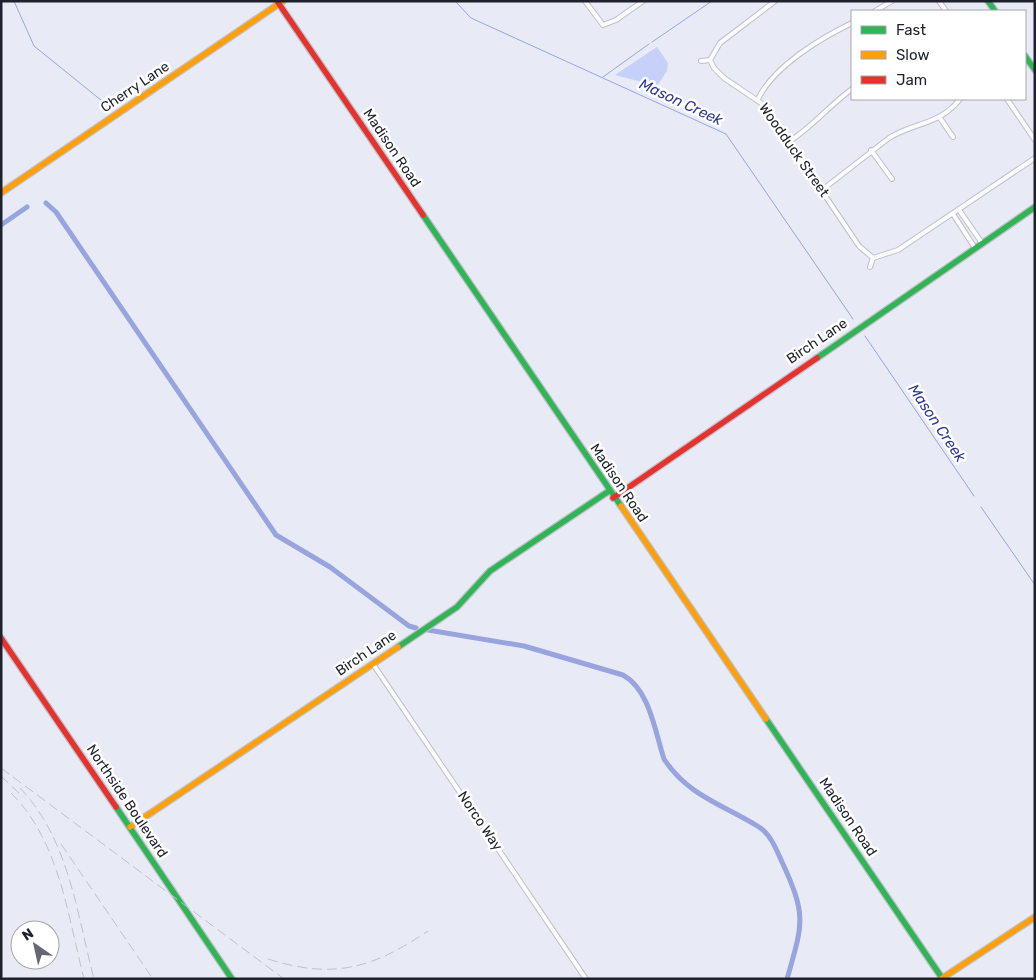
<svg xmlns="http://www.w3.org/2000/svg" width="1036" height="980" viewBox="0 0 1036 980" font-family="Rubik,sans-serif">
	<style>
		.park { fill: #c6d0f8 }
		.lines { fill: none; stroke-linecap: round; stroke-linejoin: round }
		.stream { stroke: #97a4de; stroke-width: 1 }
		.canal { stroke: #97a4de; stroke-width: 5 }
		.street-casing { stroke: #bdc0c9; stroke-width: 6 }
		.fast-casing { stroke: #bdc0c9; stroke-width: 8 }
		.slow-casing { stroke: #bdc0c9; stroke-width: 8 }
		.jam-casing { stroke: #bdc0c9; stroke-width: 8 }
		.street { stroke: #fcfcfe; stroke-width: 4 }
		.fast { stroke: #30b455; stroke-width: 5.5 }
		.slow { stroke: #ff9f0a; stroke-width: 5.5 }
		.jam { stroke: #e5322d; stroke-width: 5.5 }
		.rail { stroke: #c1c2c5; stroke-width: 1; stroke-dasharray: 10 5; stroke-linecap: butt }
		.labels { text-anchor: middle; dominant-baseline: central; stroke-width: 5; stroke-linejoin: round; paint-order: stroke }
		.street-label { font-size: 14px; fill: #1e212c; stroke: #fff }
		.water-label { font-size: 15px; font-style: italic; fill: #303a95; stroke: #fff }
	</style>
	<rect width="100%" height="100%" fill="#e8ebf5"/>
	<!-- park -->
	<path class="park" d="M657,47L668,63L667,71L657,86L615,75Z"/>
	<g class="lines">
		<!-- stream -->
		<path class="stream" d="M14,1L34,46L112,109
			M455,1L471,18L726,134L853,319
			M652,42L712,1
			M603,77L649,44
			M865,336L974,496
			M981,507L1035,585"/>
		<!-- canal -->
		<path class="canal" d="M46,203L56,212L276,535L330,567L409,626L416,628
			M1,225L27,207
			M428,630L524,646L623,675C650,690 655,732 664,759C688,796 724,805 759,827C771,835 776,849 782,862C807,916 803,923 787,979"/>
		<!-- street casing -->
		<g class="street-casing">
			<path id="street" d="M585,1L603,25L616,20L643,1
				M939,1L946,11
				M875,11L892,1
				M710,60L714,68L724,78L764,105L859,246L873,258
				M710,60L720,43L775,1
				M701,61L710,60
				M758,99C774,66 821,38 852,23
				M1007,99L1035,140
				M940,118L953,137
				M790,141C813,126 830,105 852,89
				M871,150L892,179
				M822,190L889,138C915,122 940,125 960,99
				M959,210L982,243
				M953,214L975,248
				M873,258L898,250L1035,158
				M870,267L873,258
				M373,664L586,979"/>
		</g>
		<!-- fast casing -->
		<g class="fast-casing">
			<path id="fast" d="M988,1L995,11
				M1025,56L1035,70
				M423,215L621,506
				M817,358L1035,207
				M398,647L457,607L490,571L609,491
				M766,719L942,978
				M116,807L232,979"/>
		</g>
		<!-- slow casing -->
		<g class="slow-casing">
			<path id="slow" d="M1,193L283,1
				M621,506L766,719
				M130,827L398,647
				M941,979L1035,917"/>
		</g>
		<!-- jam casing -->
		<g class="jam-casing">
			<path id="jam" d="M277,1L423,215
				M613,498L817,358
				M1,638L116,807"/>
		</g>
		<!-- street -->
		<use href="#street" class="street"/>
		<!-- fast -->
		<use href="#fast" class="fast"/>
		<!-- slow -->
		<use href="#slow" class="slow"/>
		<!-- jam -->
		<use href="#jam" class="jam"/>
		<!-- rail -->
		<path class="rail" d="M1,768L284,979
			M1,776L23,797
			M20,788C69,839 77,914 94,979
			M11,793C59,840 68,916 84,979
			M61,844L153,979
			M268,959C334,980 373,968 428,931"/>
	</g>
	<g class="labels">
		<!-- street labels -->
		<g class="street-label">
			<text transform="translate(135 87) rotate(-34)">Cherry Lane</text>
			<text transform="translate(392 148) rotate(56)">Madison Road</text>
			<text transform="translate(794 150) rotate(55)">Woodduck Street</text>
			<text transform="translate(817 341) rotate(-34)">Birch Lane</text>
			<text transform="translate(619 483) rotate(56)">Madison Road</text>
			<text transform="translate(366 653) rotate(-34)">Birch Lane</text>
			<text transform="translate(127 801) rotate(56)">Northside Boulevard</text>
			<text transform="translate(848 817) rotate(56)">Madison Road</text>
			<text transform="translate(480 821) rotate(56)">Norco Way</text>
		</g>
		<!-- water labels -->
		<g class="water-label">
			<text transform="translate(681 102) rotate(25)">Mason Creek</text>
			<text transform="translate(937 423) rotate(56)">Mason Creek</text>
		</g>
	</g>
	<!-- border -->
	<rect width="1036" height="980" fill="none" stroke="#1e212c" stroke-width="5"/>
	<!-- legend -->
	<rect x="851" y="10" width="175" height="90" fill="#ffffff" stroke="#a5a6ab"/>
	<rect x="861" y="26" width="25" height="8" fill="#30b455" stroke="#a5a6ab"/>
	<text x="896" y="35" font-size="15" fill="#1e212c">Fast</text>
	<rect x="861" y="51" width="25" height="8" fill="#ff9f0a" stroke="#a5a6ab"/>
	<text x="896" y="60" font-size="15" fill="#1e212c">Slow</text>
	<rect x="861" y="76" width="25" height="8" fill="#e5322d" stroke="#a5a6ab"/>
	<text x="896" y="85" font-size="15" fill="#1e212c">Jam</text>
	<!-- north arrow -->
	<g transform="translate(35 945) rotate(326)"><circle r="24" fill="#ffffff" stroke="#a5a6ab"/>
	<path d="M0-4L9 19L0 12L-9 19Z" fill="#656872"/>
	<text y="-8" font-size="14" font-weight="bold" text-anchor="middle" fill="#1e212c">N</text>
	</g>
</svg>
